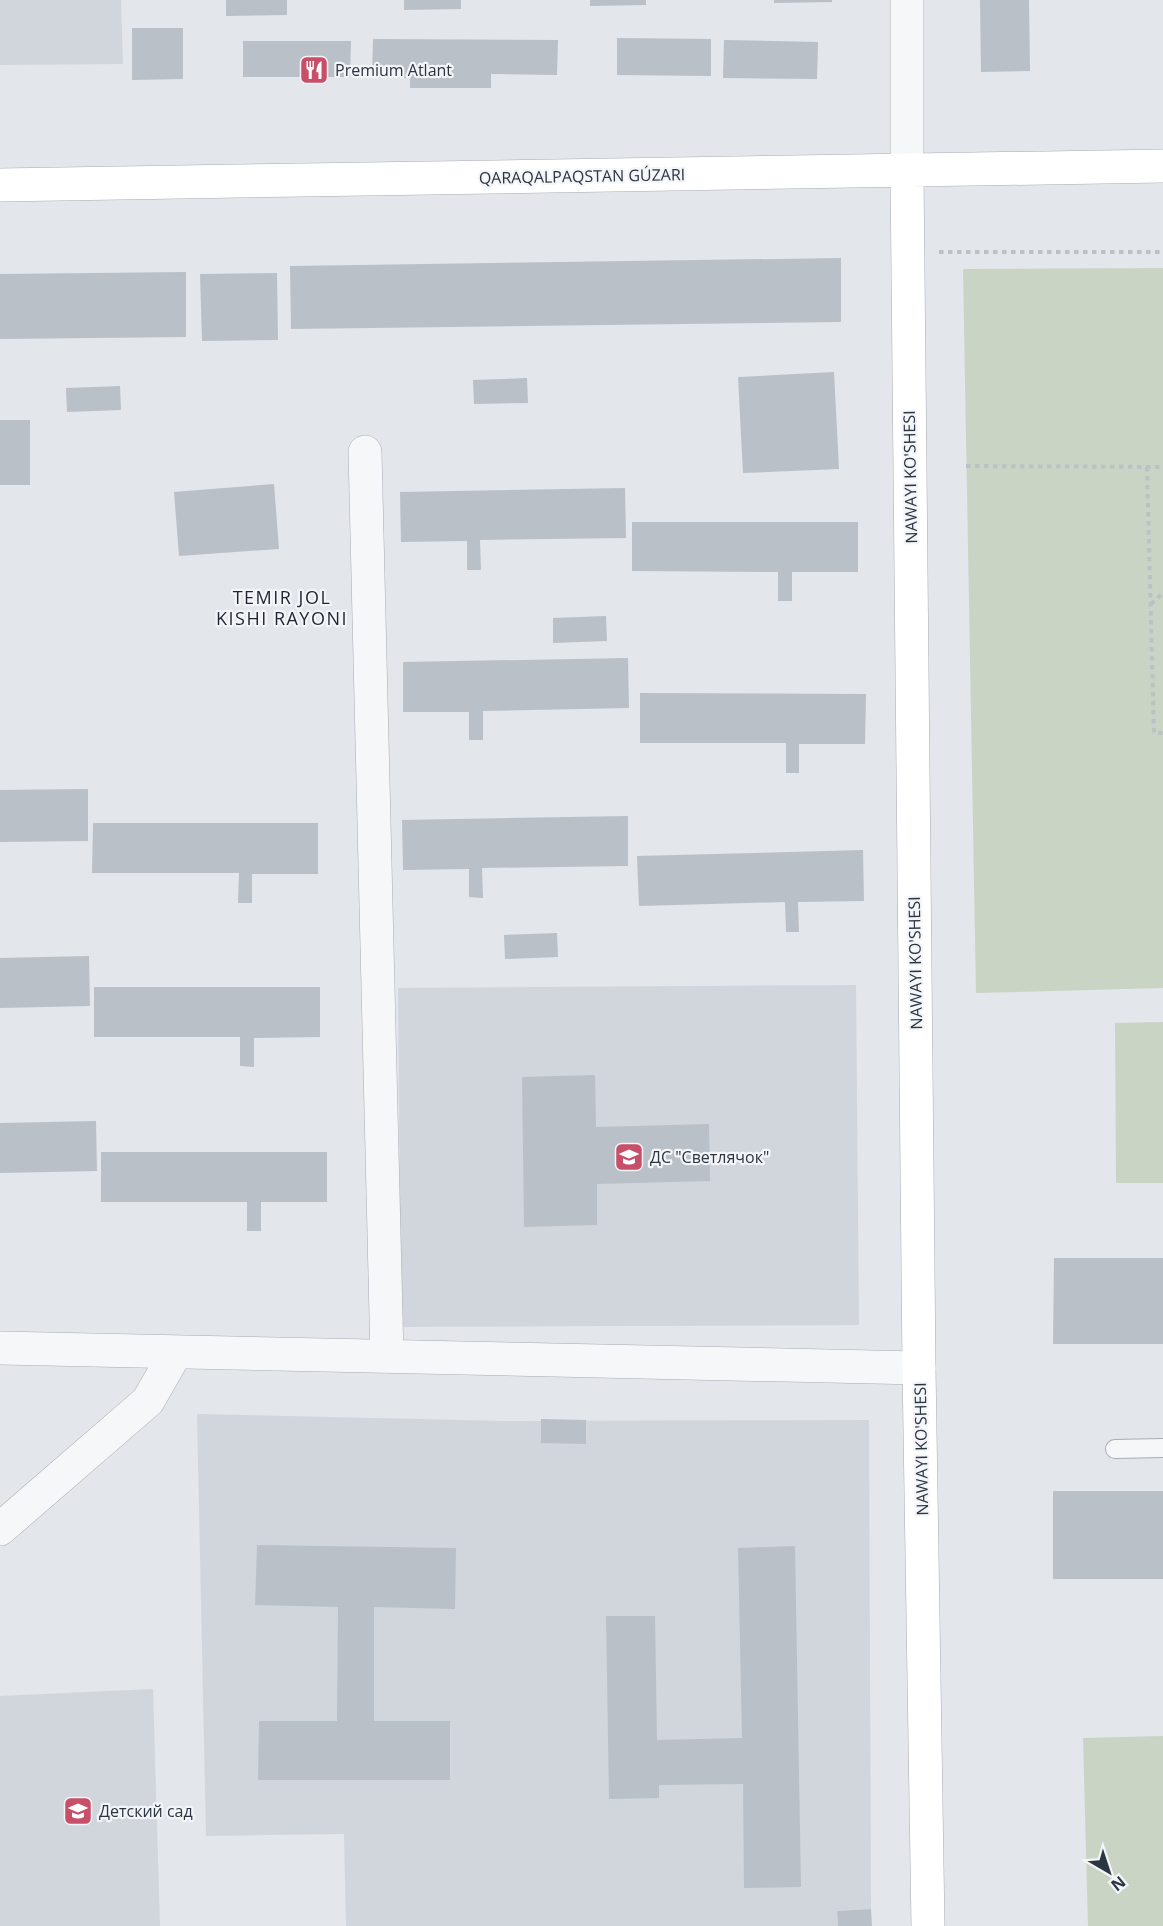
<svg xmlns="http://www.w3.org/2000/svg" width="1163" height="1926" viewBox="0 0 1163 1926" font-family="'Open Sans',sans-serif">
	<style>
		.built { fill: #d1d6dc }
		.green { fill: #c9d4c5 }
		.building { fill: #bac0c7 }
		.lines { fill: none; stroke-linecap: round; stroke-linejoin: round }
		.lane-casing { stroke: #a8adb4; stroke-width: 20 }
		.street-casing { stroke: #a8adb4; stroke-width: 34 }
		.secondary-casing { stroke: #a8adb4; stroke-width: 34 }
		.path { stroke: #bdc1c6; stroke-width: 4; stroke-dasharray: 4.5 4.5; stroke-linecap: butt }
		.lane { stroke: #f6f7f9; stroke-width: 18 }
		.street { stroke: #f6f7f9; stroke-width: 33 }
		.secondary { stroke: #fff; stroke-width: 33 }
		.labels { text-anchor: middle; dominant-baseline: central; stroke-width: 4.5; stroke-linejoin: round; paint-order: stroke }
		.poi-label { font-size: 16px; fill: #2c3542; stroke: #f3f5f8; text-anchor: start }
		.street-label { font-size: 16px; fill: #2c3542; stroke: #f3f5f8 }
		.neighbourhood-label { font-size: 18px; letter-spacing: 1.5px; fill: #1e2633; stroke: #f3f5f8 }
	</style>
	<rect width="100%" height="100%" fill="#e3e6ea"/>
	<!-- built -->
	<path class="built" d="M0,0H121L123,64L0,65Z
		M856,985L859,1325L401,1327L398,988Z
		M197,1414L503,1421L869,1420L871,1909L837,1911L838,1926H346L344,1834L206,1836Z
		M153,1689L160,1926H0V1696Z"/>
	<!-- green -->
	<path class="green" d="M1163,268V988L976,993L963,269Z
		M1163,1022V1183H1116L1115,1023Z
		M1163,1736V1926H1088L1083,1738Z"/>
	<!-- building -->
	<path class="building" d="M226,0H287V15L226,16Z
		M404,0H461V9L404,10Z
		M590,0H646V5L590,6Z
		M774,0H832V2L774,3Z
		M980,0H1029L1030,71L981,72Z
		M132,28H183V79L132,80Z
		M617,38L711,39V76L617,75Z
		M373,39L558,40L557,75L491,74V88H410V78H372Z
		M724,40L818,42L817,79L723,78Z
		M243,41H351L350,77H243Z
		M841,258V322L291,329L290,266Z
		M186,272V337L0,339V274Z
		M277,273L278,340L202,341L200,274Z
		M834,372L839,469L743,473L738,377Z
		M527,378L528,403L474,404L473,380Z
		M120,386L121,410L67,412L66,388Z
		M0,420H30V485H0Z
		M274,484L279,549L179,556L174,492Z
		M625,488L626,538L480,540L481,570H467V541L401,542L400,492Z
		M632,522H858V572H792V601H778V572L632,571Z
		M606,616L607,641L553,643V618Z
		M628,658L629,708L483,711V740H469V712H403V662Z
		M640,693L866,694L865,744H799V773H786V743H640Z
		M88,789V841L0,842V790Z
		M628,816V866L482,868L483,898L469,897V869L403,870L402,820Z
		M93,823H318V874H252V903H238L239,873H92Z
		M863,850L864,901L798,902L799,932H786L785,902L639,906L637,856Z
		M557,933L558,957L505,959L504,935Z
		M89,956L90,1006L0,1008V958Z
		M94,987H320V1037L254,1038V1067L240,1066V1037H94Z
		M595,1075L596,1127L709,1124L710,1181L597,1184V1225L524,1227L522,1077Z
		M96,1121L97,1171L0,1173V1123Z
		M101,1152H327V1202H261V1231H247V1202H101Z
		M1054,1258H1163V1344H1053Z
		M541,1419L586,1420V1444L541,1443Z
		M1053,1491H1163V1579H1053Z
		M257,1545L456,1548L455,1609L374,1607V1721H450V1780H258L259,1721H337L338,1607L255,1605Z
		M795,1546L801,1887L744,1888L743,1784L659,1785V1798L609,1799L606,1616H655L657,1740L742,1738L738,1548Z
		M871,1909L872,1926H838L837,1911Z"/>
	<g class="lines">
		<!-- lane casing -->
		<g class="lane-casing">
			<path id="lane" d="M1115,1449L1163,1448"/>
		</g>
		<!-- street casing -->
		<g class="street-casing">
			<path id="street" d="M907,171V0
				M365,452L387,1357
				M0,1348L919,1368
				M0,1529L148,1401L176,1352"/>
		</g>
		<!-- secondary casing -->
		<g class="secondary-casing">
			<path id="secondary" d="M907,171L919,1368L928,1926
				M0,185L1163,166"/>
		</g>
		<!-- path -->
		<path class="path" d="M939,252H1163
			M966,466L1163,467
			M1147,467L1154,733H1163
			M1151,604L1163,593"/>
		<!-- lane -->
		<use href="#lane" class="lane"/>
		<!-- street -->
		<use href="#street" class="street"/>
		<!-- secondary -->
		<use href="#secondary" class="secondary"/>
	</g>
	<!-- icons -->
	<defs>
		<g id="restaurant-square" transform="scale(1.5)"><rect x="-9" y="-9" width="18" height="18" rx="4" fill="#c84f68" stroke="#f3f5f8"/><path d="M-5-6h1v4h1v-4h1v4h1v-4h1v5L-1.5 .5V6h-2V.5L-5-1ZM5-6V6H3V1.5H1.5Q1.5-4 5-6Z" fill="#fff"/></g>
		<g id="school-square" transform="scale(1.5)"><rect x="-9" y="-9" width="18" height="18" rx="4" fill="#c84f68" stroke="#f3f5f8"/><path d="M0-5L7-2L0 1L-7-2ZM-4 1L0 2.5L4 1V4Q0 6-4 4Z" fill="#fff"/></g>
	</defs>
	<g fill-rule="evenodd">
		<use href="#restaurant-square" x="314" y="70"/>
		<use href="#school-square" x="629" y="1157"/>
		<use href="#school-square" x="78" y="1811"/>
	</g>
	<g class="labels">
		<!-- poi labels -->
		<g class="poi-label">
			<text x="335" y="70">Premium Atlant</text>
			<text x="650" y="1157">ДС "Светлячок"</text>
			<text x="99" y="1811">Детский сад</text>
		</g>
		<!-- street labels -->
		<g class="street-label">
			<text transform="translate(582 176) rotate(-1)">QARAQALPAQSTAN GÚZARI</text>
			<text transform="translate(910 477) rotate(-91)">NAWAYI KO'SHESI</text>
			<text transform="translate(915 963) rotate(-91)">NAWAYI KO'SHESI</text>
			<text transform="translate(921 1449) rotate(-91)">NAWAYI KO'SHESI</text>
		</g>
		<!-- neighbourhood labels -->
		<g class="neighbourhood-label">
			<text x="282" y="597">TEMIR JOL<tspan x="282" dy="21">KISHI RAYONI</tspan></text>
		</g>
	</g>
	<!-- north arrow -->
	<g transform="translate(1109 1872) rotate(141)" stroke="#f3f5f8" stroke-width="4.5" paint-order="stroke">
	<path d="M0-4.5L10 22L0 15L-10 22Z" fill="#2c3542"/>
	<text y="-9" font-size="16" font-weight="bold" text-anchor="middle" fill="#2c3542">N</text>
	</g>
</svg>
